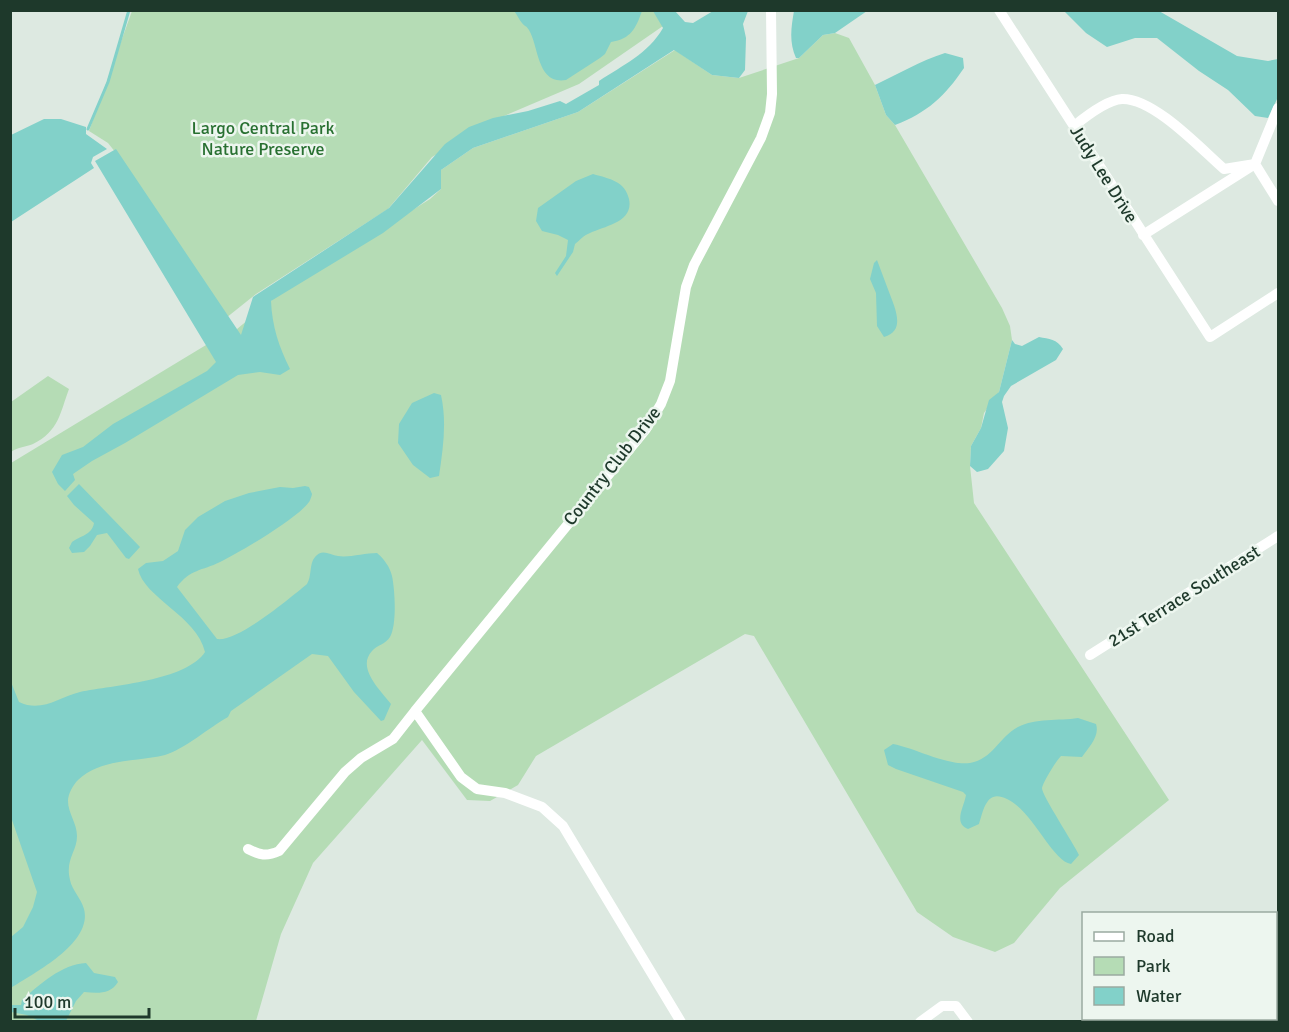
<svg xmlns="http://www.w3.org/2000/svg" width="1289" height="1032" viewBox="0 0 1289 1032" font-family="Signika,sans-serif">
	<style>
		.green { fill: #b5dcb5 }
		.water { fill: #82d1c9 }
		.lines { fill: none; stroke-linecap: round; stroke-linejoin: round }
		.stream { stroke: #82d1c9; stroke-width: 3 }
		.secondary-casing { stroke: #b0c9b9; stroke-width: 17 }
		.street { stroke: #fff; stroke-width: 10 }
		.secondary { stroke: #fff; stroke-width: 15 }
		.labels { text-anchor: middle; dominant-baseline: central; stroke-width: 5; stroke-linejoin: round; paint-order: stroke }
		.park-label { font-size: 18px; fill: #287031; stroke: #edf6ef }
		.street-label { font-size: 18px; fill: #1e392b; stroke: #edf6ef }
	</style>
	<rect width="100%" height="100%" fill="#dde9e1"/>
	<!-- green -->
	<path class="green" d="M653,10L663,26L579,84L504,116L432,157L388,209L256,294L226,318L120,158L108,143L89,131L132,11Z
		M835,33L849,38L875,85L886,115L895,125L1002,308L1010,326L1012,340L999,392L984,413L981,428L971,446L970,466L974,503L1169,800L1060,888L1014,943L995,952L953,937L917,912L754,636L745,634L536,756L518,785L490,801L467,800L422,740L313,863L281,934L256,1021L11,1022V463L211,342L237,329L278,295L430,199L441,189V170L473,148L578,112L675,50L712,75L739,78L799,58L823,35Z
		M48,376L69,389C60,413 59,431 33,444C26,447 18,447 11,452V402Z"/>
	<!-- water -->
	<path class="water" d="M514,11L642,10V11C636,28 631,39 611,42L605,54L600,58L566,80C537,85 539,47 529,30C525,24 526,28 522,23C519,20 517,14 514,11Z
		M653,11H675L685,22L693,23L713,11H748L743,24L746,38L745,70L739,78L712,75L674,50L578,112L473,148L441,170V189L383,233L271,301C272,326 279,347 290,369L280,375L260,372L238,375L125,443L92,461L73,474L75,480L65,491L58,484L52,472L62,455L83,447L113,424L207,371L216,362L95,161L116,149L241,335L253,297L389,208L445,144L469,127L493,118L528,111L560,101L566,104L599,85V81C623,65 648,54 663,28Z
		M794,11V10L867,11L835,33L823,35L799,58H796C789,42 791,28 794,11Z
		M1064,11H1159L1237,56L1268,61L1278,59V97L1268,118L1255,116L1228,90L1199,71L1157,38H1135L1107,47L1086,33Z
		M945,53L963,58L964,68C945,96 927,113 895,125L886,115L875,85C898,74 920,61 945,53Z
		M44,119H61L86,127V134L107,149L93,157L91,163L94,168L11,222V135Z
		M593,174C610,179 625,181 629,199C634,222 605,226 590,233C584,235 580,240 575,244L573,252L557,276L555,273L566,256L568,240L558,235L542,231L536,221L538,208L576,181Z
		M877,260C881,271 885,281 889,292C894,306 907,331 884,337L877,326L876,293L870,279L874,263Z
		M1039,337C1049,339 1057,339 1063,349L1056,360L1011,386L1004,396L1002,402L1008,428L1004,451L988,469L977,472L970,466L971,446L981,428L989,400L999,392L1012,340L1015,344L1022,346Z
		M434,393L441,395C447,422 443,449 439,476L430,478L413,465L398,443L399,424L412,403Z
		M79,484L140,547L129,559L126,558L107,533L97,535L90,546L84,552L72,553L69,548L72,542C80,536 92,535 94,523L74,505L67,496Z
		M305,486L309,487L312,494C312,495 310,501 309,502C298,518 239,553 220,562C202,571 190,569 177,587L217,639C238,642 290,598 307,584C312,576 309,564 315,557C322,548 330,555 338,556C348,558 365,553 377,553C384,559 390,567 392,576C395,590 397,625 390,637C386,644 377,645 372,651C356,668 381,691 391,704L384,720L381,721L354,692L328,656L312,654L231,711L228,717C210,727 183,750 165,755C137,762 101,758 78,780C73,785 68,794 68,801C68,813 77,823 77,836C77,852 65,859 70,880C72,890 81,898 84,909C93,943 34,973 11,988V937L23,927L33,907L37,892L11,817V682L19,702C42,713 59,697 80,692C113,685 186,681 205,652C197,616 144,598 138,569L146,563L163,561L178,551L185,530L198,517L225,501L249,493L280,487L293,488Z
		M1078,718L1096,724C1100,736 1089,747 1082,757L1061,756C1056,761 1043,782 1042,788C1041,794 1074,844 1079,855L1071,864C1052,861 1033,811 1007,799C987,789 984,808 979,824L968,829C953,823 964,807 966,795L963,792L896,769L888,765L884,750L893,744C915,748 947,766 970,763C993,759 999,737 1018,727C1035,718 1059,721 1078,718Z
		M86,963L94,973L115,977L118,982C110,995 97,993 84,992L76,1001L66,1021H39L27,1015L11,1012V1005H21L22,1000C39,985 62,964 86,963Z"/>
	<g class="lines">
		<!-- stream -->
		<path class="stream" d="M88,129L108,82L129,10"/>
		<!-- secondary casing -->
		<g class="secondary-casing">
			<path id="secondary" d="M1276,938L1278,936
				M1276,958L1278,956
				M1145,1022L1149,1018
				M1176,1022L1181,1018"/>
		</g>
		<!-- street -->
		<path class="street" d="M999,10L1210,337L1278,293
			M1074,126C1085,117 1107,100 1122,99C1154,98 1201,149 1224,169L1255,164L1278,201
			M1143,235L1255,164L1278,108
			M1090,655L1278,536
			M248,849C260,855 266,857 279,851L345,772L361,758L393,739L415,711
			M681,1022L563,826L542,807L505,793L477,789L461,777L415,711L646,429L661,404L670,381L686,287L694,265L761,138L770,113L772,94L771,10
			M920,1022L942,1006H956L968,1022"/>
		<!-- secondary -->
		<use href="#secondary" class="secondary"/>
	</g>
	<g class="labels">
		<!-- park labels -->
		<g class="park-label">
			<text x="263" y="128">Largo Central Park<tspan x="263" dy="21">Nature Preserve</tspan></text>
		</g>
		<!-- street labels -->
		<g class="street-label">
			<text transform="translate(1104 174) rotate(58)">Judy Lee Drive</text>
			<text transform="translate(612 466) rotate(-52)">Country Club Drive</text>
			<text transform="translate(1184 596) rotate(-32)">21st Terrace Southeast</text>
		</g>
	</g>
	<!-- border -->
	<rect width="1289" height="1032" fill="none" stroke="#1e392b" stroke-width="24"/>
	<!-- legend -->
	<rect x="1082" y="912" width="195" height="108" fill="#edf6ef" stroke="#9aaaa1" stroke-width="1.5"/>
	<rect x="1094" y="932" width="30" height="9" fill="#ffffff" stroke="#9aaaa1" stroke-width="1.5"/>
	<text x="1136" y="942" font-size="18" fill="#1e392b">Road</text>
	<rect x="1094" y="957" width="30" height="18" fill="#b5dcb5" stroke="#9aaaa1" stroke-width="1.5"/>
	<text x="1136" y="972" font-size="18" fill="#1e392b">Park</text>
	<rect x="1094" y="987" width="30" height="18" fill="#82d1c9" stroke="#9aaaa1" stroke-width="1.5"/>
	<text x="1136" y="1002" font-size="18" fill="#1e392b">Water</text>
	<!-- scale -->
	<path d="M15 1008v9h134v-9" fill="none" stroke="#1e392b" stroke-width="3"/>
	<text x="24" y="1008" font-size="18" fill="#1e392b" stroke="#edf6ef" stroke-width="4.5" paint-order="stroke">100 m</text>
</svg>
